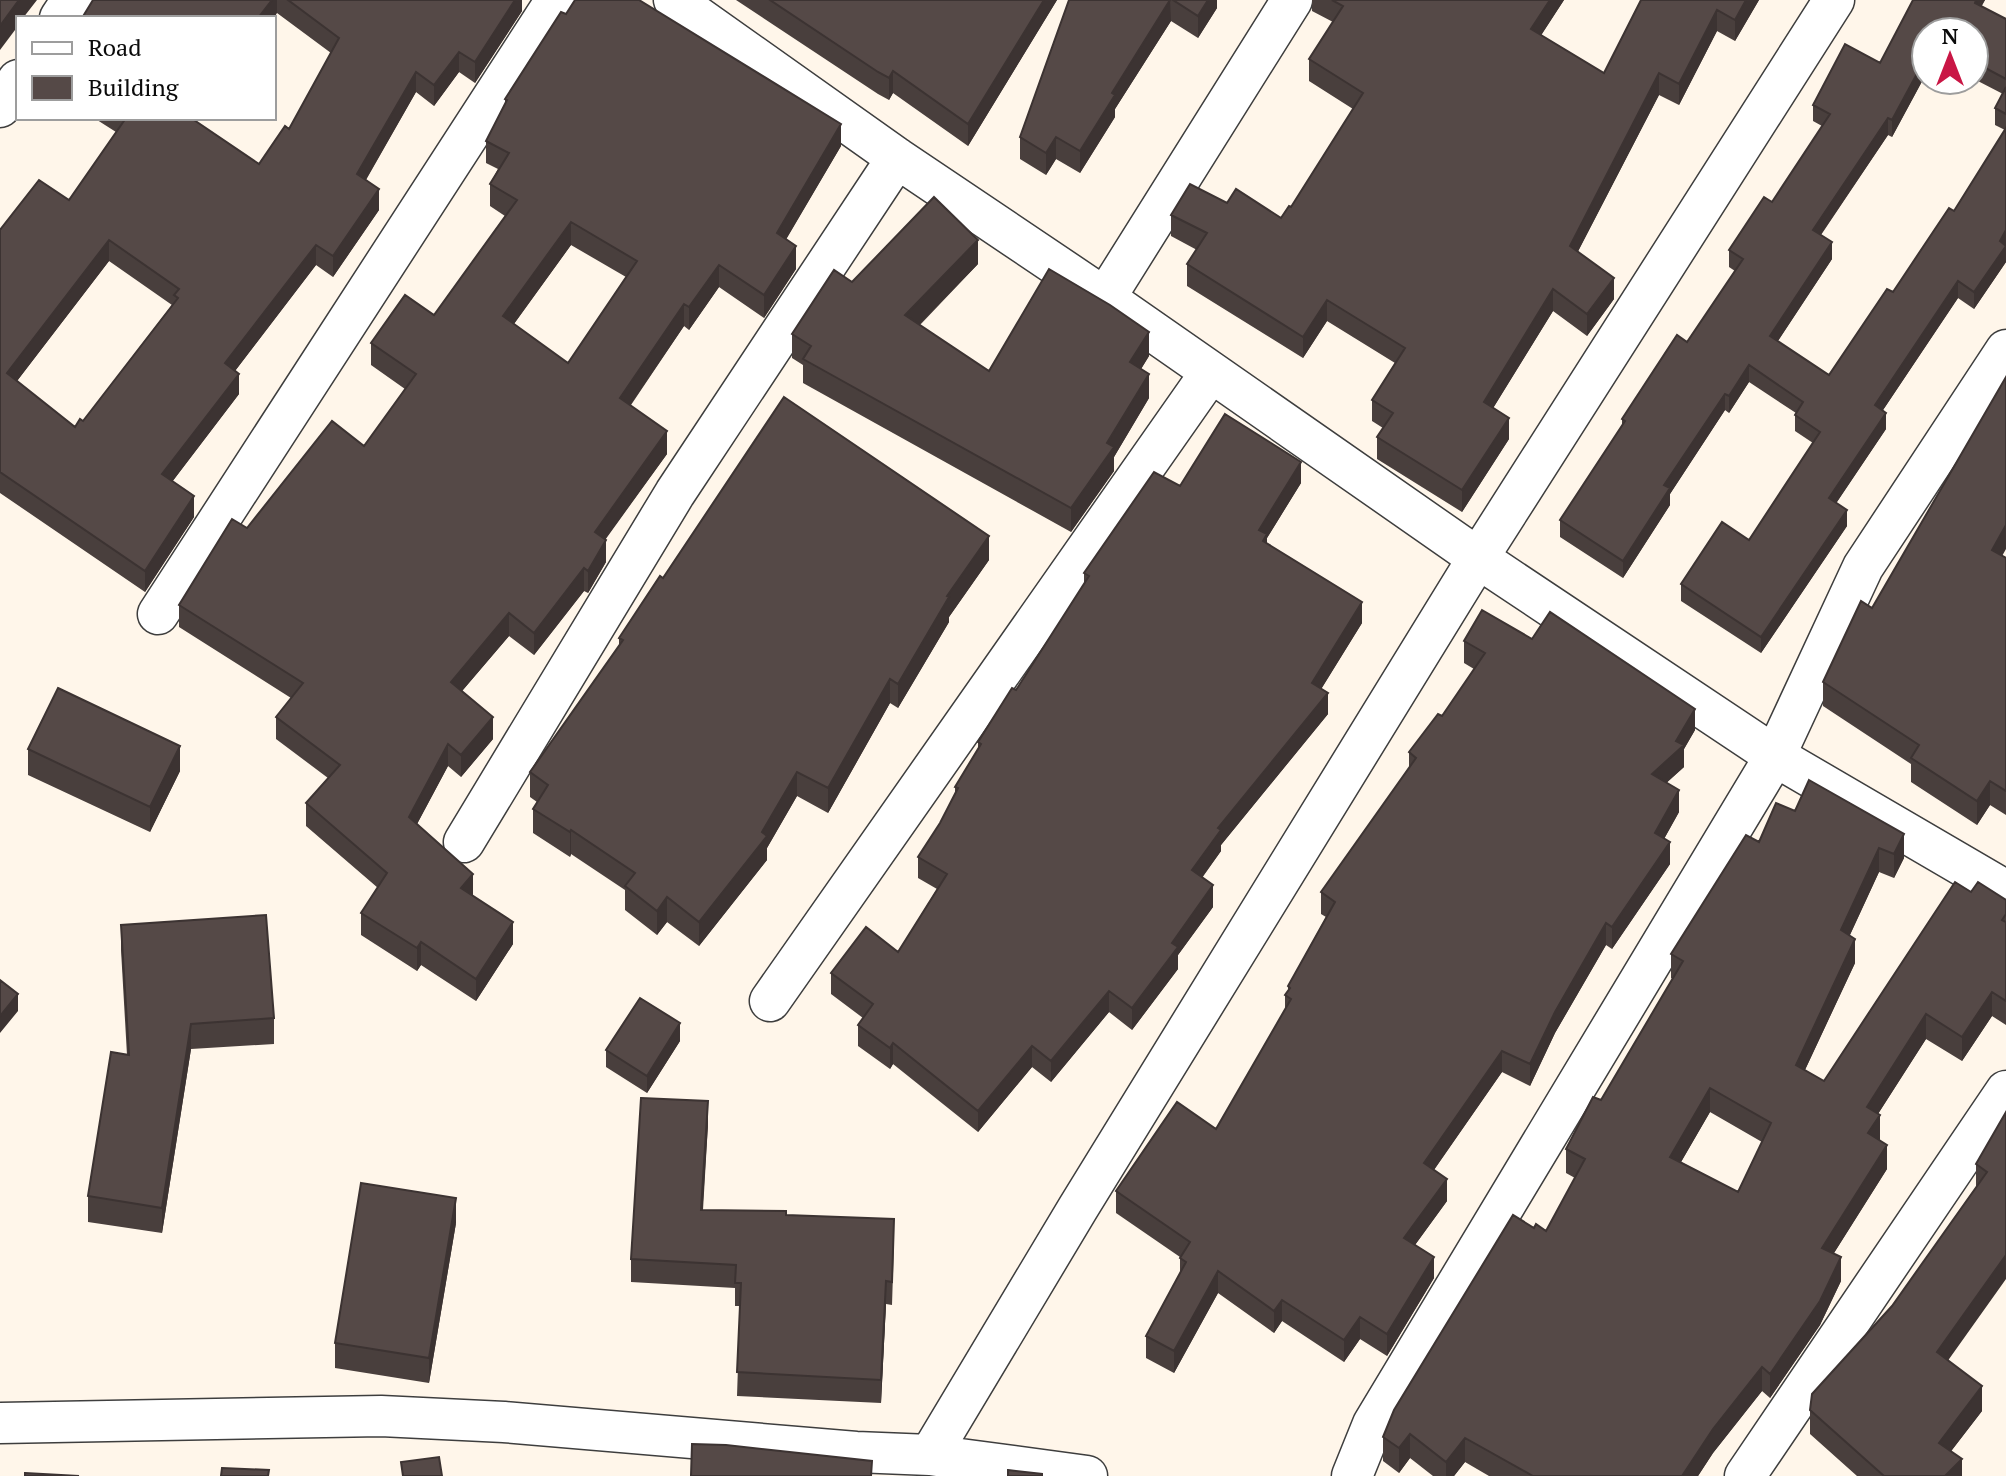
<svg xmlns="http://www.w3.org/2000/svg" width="2006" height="1476" viewBox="0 0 2006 1476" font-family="'PT Serif',serif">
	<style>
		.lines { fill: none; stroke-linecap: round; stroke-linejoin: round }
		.minor-casing { stroke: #3e3e3e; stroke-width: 43 }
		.minor { stroke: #fff; stroke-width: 40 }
		.wall { fill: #493f3d; fill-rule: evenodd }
		.shaded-wall { fill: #3c3332 }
		.building { fill: #554947; stroke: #3c3332; stroke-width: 2; fill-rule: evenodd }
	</style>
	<rect width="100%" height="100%" fill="#fff6ea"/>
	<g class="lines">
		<!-- minor casing -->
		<g class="minor-casing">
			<path id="minor" d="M674,0L897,158L1105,298L1478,558L1775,756L2006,891
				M60,18L72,0
				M0,107L18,80
				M1105,298L1292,0
				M158,614L556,0
				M464,842L675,493L897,158
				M770,1001L1211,372
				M0,1423L381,1416L504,1422L856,1452L930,1455L1087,1476
				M930,1455L1078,1208L1478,558L1834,0
				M1352,1476L1373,1424L1775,756L1863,567L2006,350
				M1745,1476L2006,1091"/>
		</g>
		<!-- minor -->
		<use href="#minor" class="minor"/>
	</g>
	<!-- wall -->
	<path class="wall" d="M93,0H522V11L475,83L459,72L434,106L416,92L366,180L379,210L333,277L316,265L235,371L239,394L172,482L194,517L145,592L0,493V230L69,200L116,132L94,118H197L195,121L259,164L289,129L331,53L277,13ZM109,261L172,305L83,421L75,427L17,381Z
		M640,0L841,146L786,239L796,269L764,318L719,287L689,330L684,326L631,405L667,454L605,539L606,562L588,593L584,591L534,655L509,636L462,691L493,739L461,777L448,766L417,824L473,896L513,944L476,1001L421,965L417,971L361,935V913L378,888L306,826V803L328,778L276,739V717L291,698L179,627V605L247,528L364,446L405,389L371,365V343L434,315L505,216L490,206V184L498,169L486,163V141L505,104V99L566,14ZM571,245L626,277L568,363L514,324Z
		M736,0H1057L968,146L893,93L889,100L878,94Z
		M1069,0H1217V8L1198,38L1171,21L1115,109V117L1080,173L1056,159L1046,175L1020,159V137Z
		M1312,0H1564L1541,35L1604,73L1641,0H1759L1735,41L1717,31L1679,105L1659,95L1578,251L1614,299L1587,336L1553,311L1493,408L1509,439L1462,512L1377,459V437L1383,428L1372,421V400L1395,363L1327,321L1303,358L1187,286V264L1197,250L1171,236V215L1227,203L1281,218L1291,207L1353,109L1309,81V59L1333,22L1312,11Z
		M1913,0H1985L1981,6L2006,19V262L1974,309L1958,298L1883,410L1886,429L1836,503L1847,526L1761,653L1681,601V584L1749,540L1813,443L1795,431V415L1796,413L1749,382L1729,413L1725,410L1670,494V505L1623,578L1560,537V520L1622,427V419L1687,342L1735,271L1729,267V250L1772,202L1822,126L1813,121V105L1880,63ZM1926,32H1974V79L2003,94L1995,108V125L2005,130L1954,211L1829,375L1778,341L1832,259L1821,235L1888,135L1892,137L1926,74Z
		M978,264L920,325L989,371L1149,356L1141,369L1149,398L1114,457V471L1071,532L803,383V365L792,358V334L852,282Z
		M1301,483L1267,538V543L1362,623L1321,689L1328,714L1221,845V851L1202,878L1213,907L1178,955V969L1132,1030L1109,1012L1051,1082L1032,1067L978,1132L893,1064L890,1069L858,1046V1025L863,1018L831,994V973L898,952L937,889L918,878V857L940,823L955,794V787L978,750V742L1016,690L1084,584V573L1180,486Z
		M2002,556L2006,558V815L1990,805L1977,825L1911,782V764L1823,706V682L1872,608Z
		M989,560L949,617V622L898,708L890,703L828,813L797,796L767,848V860L699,946L667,922L657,935L625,910V890L571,854L570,857L533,833V809L537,802L530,797V772L619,646V638L663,578Z
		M1532,639L1695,730L1684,749V767L1666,783L1679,812L1664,839L1670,864L1612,949L1606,945L1555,1033L1530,1086L1502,1072L1434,1170L1447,1201L1415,1245L1434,1278L1387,1356L1360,1339L1344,1362L1282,1321L1274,1333L1218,1293L1174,1373L1146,1358V1336L1180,1274V1257L1116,1213V1191L1216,1129L1285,1010V995L1288,991V986L1326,917L1321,914V892L1409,768V752L1442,716L1474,669L1464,663V641Z
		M28,749L180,771L150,832L28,775Z
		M1776,803L1904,858L1894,878L1879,872L1850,935L1855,963L1805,1070L1824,1081L1971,892L2006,900V1025L1992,1016L1962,1061L1926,1039L1878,1114L1880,1140L1887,1169L1834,1253L1841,1281L1820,1325L1770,1398L1762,1391L1713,1453L1698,1476H1489L1465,1462L1454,1476H1433L1410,1458L1399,1473L1383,1461V1437L1534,1228L1546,1231L1575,1178L1566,1173V1149L1601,1100L1673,979L1671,978V954L1759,842ZM1710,1112L1762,1142L1738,1192L1681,1162Z
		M121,925L274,1018V1044L191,1049L162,1233L88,1222V1196L127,1055L121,950Z
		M680,1041L647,1093L606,1067V1050Z
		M2006,1112L1948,1361L1982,1411L1951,1451L1962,1476H1857L1810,1434V1410L1892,1306L1976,1187V1164Z
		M708,1124L703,1210L786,1215L894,1242L892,1305L886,1304L881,1403L737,1396L740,1306H735V1288L631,1282V1259Z
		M456,1223L429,1383L335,1368V1343Z"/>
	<!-- shaded-wall -->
	<path class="shaded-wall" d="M19,0H37L23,18H18V26L0,50V26Z
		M272,0H277V13L274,18H258Z
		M515,0H522V11L475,83V62Z
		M1044,0H1057L968,146V124Z
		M1170,0L1171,21L1115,109V117L1080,173V151L1112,93Z
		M1208,0H1217V8L1198,38V16Z
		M1550,0H1564L1531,51V29Z
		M1746,0H1759L1735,41V20Z
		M1976,0H1985L1975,19V3Z
		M1717,10V31L1679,105V84Z
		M459,52V72L434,106V85Z
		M1926,57V74L1892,137V120Z
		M893,71V93L889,100V78Z
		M416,72V92L357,195V174Z
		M1659,73V95L1570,267V246Z
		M1888,118V135L1813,246V230Z
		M841,124V146L777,255V233Z
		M1056,137V159L1046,175V153Z
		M379,189V210L333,277V256Z
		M571,222V245L503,339V316Z
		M2006,230V262L1974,309V292L2000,241Z
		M109,240V261L7,394V373Z
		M978,240V264L905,339V315Z
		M1832,242V259L1770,353V336Z
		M316,245V265L225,384V363Z
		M796,246V269L764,318V295Z
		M719,265V287L689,330V307Z
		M1614,278V299L1587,336V314Z
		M1958,281V298L1875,422V405Z
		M1553,289V311L1484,423V402Z
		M1327,300V321L1303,358V337Z
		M684,304V326L620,420V398Z
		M1149,332V356L1130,387V362Z
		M1749,365V382L1729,413V396Z
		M239,374V394L162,495V474Z
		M1149,374V398L1114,457V471L1071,532V508L1107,443Z
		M1725,394V410L1670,494V505L1623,578V561L1664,485Z
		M1886,413V429L1829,514V498Z
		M1509,418V439L1462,512V490Z
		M667,431V454L595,554V532Z
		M1301,462V483L1267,538V555L1259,530Z
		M194,496V517L145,592V571Z
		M1847,510V526L1761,653V637Z
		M2006,525V549L1992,574V550Z
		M989,536V560L949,617V622L898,708V684L947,596Z
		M606,540V562L588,593V571Z
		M584,568V591L534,655V633Z
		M1362,602V623L1312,704V683Z
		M509,613V636L451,704V682Z
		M890,679V703L828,813V788Z
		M1328,693V714L1221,845V851L1192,891V870L1218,828Z
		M1695,709V730L1684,749V767L1652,796V774L1676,741Z
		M493,717V739L461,777V755Z
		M448,744V766L409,839V817Z
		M180,746V771L150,832V807Z
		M797,772V796L767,848V860L699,946V922L762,832Z
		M1990,781V805L1977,825V801Z
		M1679,790V812L1655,855V833Z
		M571,830V854L570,857V832Z
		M1904,834V858L1894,878V854Z
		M1670,842V864L1612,949V927Z
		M1879,848V872L1841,954V930Z
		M473,874V896L461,888Z
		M1213,885V907L1178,955V969L1132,1030V1008L1172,943Z
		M667,897V922L657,935V911Z
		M513,922V944L476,1001V979Z
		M1606,923V945L1555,1033L1530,1086V1064L1555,1012Z
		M1855,939V963L1796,1089V1065Z
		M421,942V965L417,971V948Z
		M1109,991V1012L1051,1082V1061Z
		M1992,992V1016L1962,1061V1037Z
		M18,994V1011L0,1033V1016Z
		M1926,1014V1039L1867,1131V1107Z
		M680,1023V1041L647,1093V1076Z
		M191,1024V1049L162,1233V1208Z
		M893,1043V1064L890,1069V1048Z
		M1032,1046V1067L978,1132V1111Z
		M1502,1051V1072L1424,1184V1163Z
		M1710,1088V1112L1670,1181V1157Z
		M708,1101V1124L701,1233V1210Z
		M1880,1115V1139L1868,1158V1133Z
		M1887,1145V1169L1822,1272V1248Z
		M1447,1179V1201L1404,1260V1238Z
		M456,1198V1223L429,1383V1358Z
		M2006,1255V1279L1937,1376V1352Z
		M1434,1257V1278L1387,1356V1334Z
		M1841,1257V1281L1820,1325L1770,1398V1374Z
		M1218,1271V1293L1174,1373V1351Z
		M886,1281V1304L881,1403V1380Z
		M1282,1300V1321L1274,1333V1311Z
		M1360,1317V1339L1344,1362V1340Z
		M1762,1367V1391L1713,1453L1698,1476H1682L1713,1429Z
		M1982,1386V1411L1939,1467V1443Z
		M1410,1434V1458L1399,1473V1448Z
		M1465,1438V1462L1454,1476H1446V1462Z
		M1962,1459V1476H1945Z"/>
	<!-- building -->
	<path class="building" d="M0,0H19L0,26Z
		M93,0H272L258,18H82Z
		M288,0H515L475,62L459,52L434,85L416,72L357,174L379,189L333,256L316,245L225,363L239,374L162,474L194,496L145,571L0,472V230L39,180L69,200L126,118H191L259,164L285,126L289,129L339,38ZM109,240L179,289L174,295L178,298L83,421L80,419L75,427L7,373Z
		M575,0H639L841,124L777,233L796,246L764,295L719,265L689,307L684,304L620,398L667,431L595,532L606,540L588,571L584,568L534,633L509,613L451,682L493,717L461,755L448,744L409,817L473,874L461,888L513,922L476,979L421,942L417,948L361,913L387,873L306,803L340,765L276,717L303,683L179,605L232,519L247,528L332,421L364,446L416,374L371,343L405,295L434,315L517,200L490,184L509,153L486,141L507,100L505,99L561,12L566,14ZM571,222L637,261L568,363L503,316Z
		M770,0H1044L968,124L893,71L889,78L878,72Z
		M1069,0H1170L1112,93L1115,95L1080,151L1056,137L1046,153L1020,137Z
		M1173,0H1208L1198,16Z
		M1332,0H1550L1531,29L1604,73L1641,0H1746L1735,20L1717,10L1679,84L1659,73L1570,246L1614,278L1587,314L1553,289L1484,402L1509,418L1462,490L1377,437L1393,413L1372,400L1405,348L1327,300L1303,337L1187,264L1207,233L1171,215L1190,184L1227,203L1236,189L1281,218L1289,206L1291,207L1363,93L1309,59L1343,6Z
		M1913,0H1976L1975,3L2006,19V79L1974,62V32H1926V57L1892,120L1888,118L1813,230L1832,242L1770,336L1829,375L1887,289L1893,292L1949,208L1954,211L2006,128V230L2000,241L2006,246L1974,292L1958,281L1875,405L1886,413L1829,498L1847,510L1761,637L1681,584L1722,522L1749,540L1820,432L1795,415L1803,402L1749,365L1729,396L1725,394L1664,485L1670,488L1623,561L1560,520L1625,421L1622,419L1677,335L1687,342L1743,259L1729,250L1764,197L1772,202L1830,114L1813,105L1845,44L1880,63Z
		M2006,87V114L1995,108Z
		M934,197L978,240L905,315L989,371L1049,269L1110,305L1149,332L1130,362L1149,374L1107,443L1114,447L1071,508L803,359L811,346L792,334L834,270L852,282Z
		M2006,377V525L1992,550L2006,558V791L1990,781L1977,801L1911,758L1919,745L1823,682L1861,601L1872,608Z
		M784,397L989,536L947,596L949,597L898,684L890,679L828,788L797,772L762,832L767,836L699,922L667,897L657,911L625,886L635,873L571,830L570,832L533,809L548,785L530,772L623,640L619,638L660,576L663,578Z
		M1225,414L1301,462L1259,530L1267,534L1263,541L1362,602L1312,683L1328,693L1218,828L1221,830L1192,870L1213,885L1172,943L1178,947L1132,1008L1109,991L1051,1061L1032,1046L978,1111L893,1043L890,1048L858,1025L873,1004L831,973L866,927L898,952L947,874L918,857L940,823L958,788L955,787L981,744L978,742L1012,688L1016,690L1089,576L1084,573L1154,472L1180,486Z
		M1482,610L1532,639L1550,612L1695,709L1676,741L1684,745L1652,774L1679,790L1655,833L1670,842L1612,927L1606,923L1555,1012L1530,1064L1502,1051L1424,1163L1447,1179L1404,1238L1434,1257L1387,1334L1360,1317L1344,1340L1282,1300L1274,1311L1218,1271L1174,1351L1146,1336L1186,1262L1180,1258L1190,1242L1116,1191L1177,1102L1216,1129L1291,999L1285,995L1290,988L1288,986L1335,902L1321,892L1416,758L1409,752L1438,714L1442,716L1485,653L1464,641Z
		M58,688L180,746L150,807L28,749Z
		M1809,780L1904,834L1894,854L1879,848L1841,930L1855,939L1796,1065L1824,1081L1955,882L1971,892L1978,882L2006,900V914L2002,920L2006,922V1001L1992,992L1962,1037L1926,1014L1867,1107L1880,1115L1868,1133L1887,1145L1822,1248L1841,1257L1820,1301L1770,1374L1762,1367L1713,1429L1682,1476H1533L1465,1438L1446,1462L1410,1434L1399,1448L1383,1437L1394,1410L1513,1215L1534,1228L1536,1224L1546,1231L1585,1159L1566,1149L1593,1097L1601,1100L1683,961L1671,954L1746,835L1759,842L1776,803L1795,811ZM1710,1088L1771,1123L1738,1192L1670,1157Z
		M266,915L274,1018L191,1024L162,1208L88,1196L111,1052L129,1055L121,925Z
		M0,980L18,994L0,1016Z
		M640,998L680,1023L647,1076L606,1050Z
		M641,1098L708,1101L701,1210L786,1211V1215L894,1219L892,1282L886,1281L881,1380L737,1372L741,1283H735L736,1265L631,1259Z
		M2006,1112V1255L1937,1352L1982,1386L1939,1443L1962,1459L1945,1476H1884L1810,1410L1812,1394L1892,1306L1987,1172L1976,1164Z
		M361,1183L456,1198L429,1358L335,1343Z
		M692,1444L726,1445L872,1461L871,1476H691Z
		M439,1457L442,1476H403L401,1462Z
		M222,1468L269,1470L268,1476H221Z
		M1008,1470L1042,1474V1476H1008Z
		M25,1473L79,1476H25Z"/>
	<!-- legend -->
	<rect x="16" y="16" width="260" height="104" fill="#ffffff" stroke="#9d9d9d" stroke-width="2"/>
	<rect x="32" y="42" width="40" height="12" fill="#ffffff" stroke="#9d9d9d" stroke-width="2"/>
	<text x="88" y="56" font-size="24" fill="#0b0b0b">Road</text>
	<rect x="32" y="76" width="40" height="24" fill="#554947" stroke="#9d9d9d" stroke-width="2"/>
	<text x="88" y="96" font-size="24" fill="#0b0b0b">Building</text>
	<!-- north arrow -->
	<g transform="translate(1950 56)"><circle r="38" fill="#ffffff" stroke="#9d9d9d" stroke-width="2"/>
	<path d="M0-6L14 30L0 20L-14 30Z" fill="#c91645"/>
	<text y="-12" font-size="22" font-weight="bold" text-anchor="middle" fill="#0b0b0b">N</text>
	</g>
</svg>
